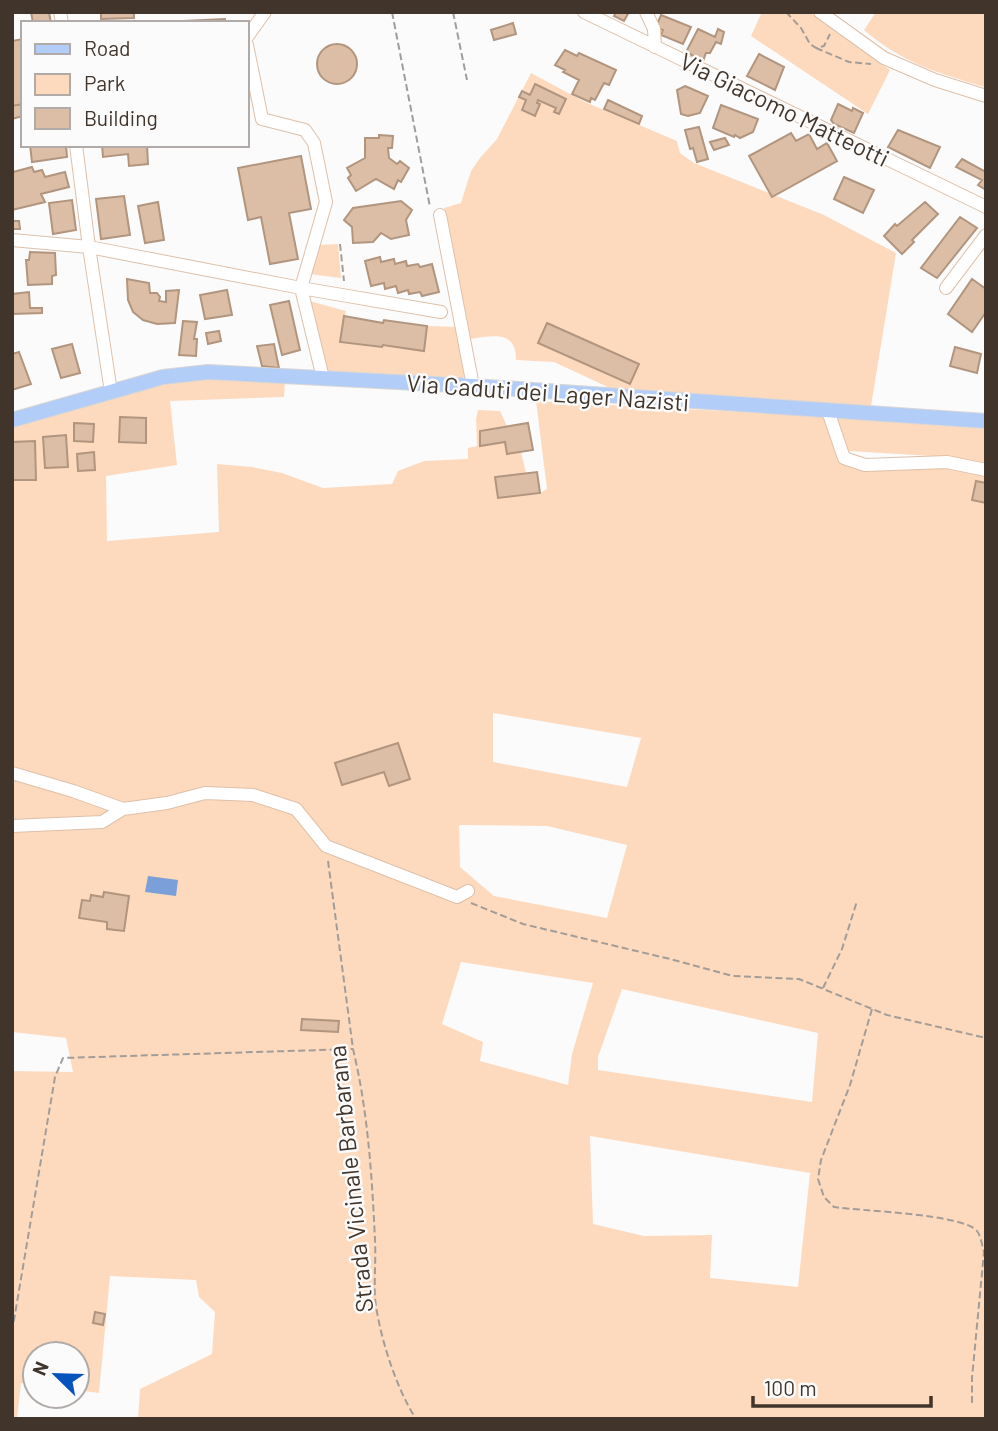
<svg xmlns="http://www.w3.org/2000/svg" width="998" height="1431" viewBox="0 0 998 1431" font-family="Barlow,sans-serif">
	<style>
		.green { fill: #fddabe; fill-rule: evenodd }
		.water { fill: #7b9fd8 }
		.building { fill: #dcbea7; stroke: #b1957e; stroke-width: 2 }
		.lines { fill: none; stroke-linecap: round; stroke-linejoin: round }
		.minor-casing { stroke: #dec0a9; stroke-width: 14 }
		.major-casing { stroke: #d9d6d5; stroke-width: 16 }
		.path { stroke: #a39d99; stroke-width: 2; stroke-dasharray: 7 3.5; stroke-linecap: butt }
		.minor { stroke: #fff; stroke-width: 12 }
		.major { stroke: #b2cdf8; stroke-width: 14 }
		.labels { text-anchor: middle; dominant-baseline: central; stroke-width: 5; stroke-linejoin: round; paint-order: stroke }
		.street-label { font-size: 24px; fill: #40342b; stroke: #fbfbfb }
	</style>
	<rect width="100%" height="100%" fill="#fbfbfb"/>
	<!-- green -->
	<path class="green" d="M762,12H810L890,70L868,114L751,36Z
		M876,12H986L985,87C938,73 902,63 864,30Z
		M531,73L585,102L677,141L680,153L694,163L824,215L896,253L871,406L612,389L554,362L516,360C516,328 490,337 469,339L444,208L461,203L471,171L480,158L497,139Z
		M338,244L341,278L309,274L318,245Z
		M306,300L346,311L340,342L382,347L383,345L424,351L427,326L458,327L465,376L461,379L326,371Z
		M211,377L285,380L284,397L170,401L177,465L106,476L107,541L219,532L217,464L252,467L282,473L323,488L392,484L398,471L424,461L468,459V448L477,446L476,419L478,410L500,411L507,426L480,431V445L505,442L507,454L521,452L526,473L496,477L498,497L540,493L547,489L536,401L816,416L986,429V463L948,457L849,451L846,464L950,466L986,472V1419H138L140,1389L212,1354L215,1312L199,1297L196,1280L110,1276L99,1393L77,1390V1354H35V1385L21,1383L17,1419H12V1071L73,1072L66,1038L12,1032V427L166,381ZM493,713L641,738L627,787L493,762ZM459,825L547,826L627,845L607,918L494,896L460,867ZM461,962L593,983L572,1054L568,1085L480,1061L483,1042L442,1024ZM622,989L818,1033L812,1102L598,1070V1057ZM590,1136L810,1173L798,1287L710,1278L712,1235L644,1236L593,1224Z"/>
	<!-- water -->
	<path class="water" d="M148,876L178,880L176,896L145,892Z"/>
	<!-- building -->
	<path class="building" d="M31,12H49L51,23H33Z
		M101,12H134V18L101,19Z
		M616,12H629L624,21L614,16Z
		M661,15L691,27L683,44L661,35L663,30L656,27Z
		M225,19V23L161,22Z
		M513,23L516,34L494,40L491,30Z
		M698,29L715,37L718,29L724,32L721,44L716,42L710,53H706L703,61L686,52Z
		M23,39V104L12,106V41Z
		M317 64a20 20 0 1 1 40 0a20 20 0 1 1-40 0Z
		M565,50L577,56L579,53L616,70L609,85L604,83L595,100L591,98L590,102L572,94L579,80L563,72L565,70L555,65Z
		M759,54L784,67L775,90L747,76Z
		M535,84L566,99L559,114L554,112L556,108L538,100L537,103L540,104L535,116L522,110L526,100L519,97L522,91L530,95Z
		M685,86L708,96L700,113L688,116L681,114L677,90Z
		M608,100L642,116L639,124L604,109Z
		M23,104V116L12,119V106Z
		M838,104L852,111L853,108L863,113L854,133L834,124L831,120Z
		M721,105L758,119L753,132L740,138L735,135L734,137L713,128Z
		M699,127L708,159L697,162L693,148L690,149L685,130Z
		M898,130L940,147L930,168L888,147Z
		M791,133L796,141L809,134L817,149L827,143L837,161L772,197L749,156Z
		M379,135L393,136L392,148H388L389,158L397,164L400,161L409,168L401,182L398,180L394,189L376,179L356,191L348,178L351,175L347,168L365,158V138H379Z
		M725,138L729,145L714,150L710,142Z
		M30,145H66L67,157L32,162Z
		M102,145H147L148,164L129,166L128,154L103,157Z
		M301,156L311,209L289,213L298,259L270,264L261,217L248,220L238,168Z
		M962,159L986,172V190L978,185L982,180L956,167Z
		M32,167L34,172L42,170L45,177L65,172L69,187L41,194L45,202L12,210V169L13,172Z
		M844,177L874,190L863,213L834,199Z
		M124,196L130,235L101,239L96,199Z
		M72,200L76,230L53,234L49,203Z
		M401,201L412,210L406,220L409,235L391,239L381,233L373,242L353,243L352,227L344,220L353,208Z
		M158,202L164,240L145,243L138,206Z
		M925,202L938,214L912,240L914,242L902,254L884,236L895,224L897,226Z
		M960,217L977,228L937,278L921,268Z
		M12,221H19L20,229H12Z
		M30,252L55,253L56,275L52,276V284L28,285L26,260H29Z
		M380,257L381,262L394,259L395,264L406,261L407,266L418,264L420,267L432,264L439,292L422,296L420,292L409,294L408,290L398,293L396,286L385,289L384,283L371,286L365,261Z
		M127,279L149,283L150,293H157L160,297L159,301L166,302V291L179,290L175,323L157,324L143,320L133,312L128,300Z
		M972,279L986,289V312L972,332L948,314Z
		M227,290L232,315L205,319L200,295Z
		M29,292L30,308H42V313L12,314V294Z
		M289,301L300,350L282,355L270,305Z
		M344,316L383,323L384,320L427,326L424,351L383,345L382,347L340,342Z
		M183,321L197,322L194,339H197L196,356L179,355Z
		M547,323L639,364L630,384L538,343Z
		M219,331L221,341L208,344L206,333Z
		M72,344L80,373L61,378L52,349Z
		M274,344L279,368L262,366L257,346Z
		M955,347L981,354L977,373L950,366Z
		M19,352L31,384L12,390V354Z
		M120,417L146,418V443L119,442Z
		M74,423L94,424L93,442L74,441Z
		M528,423L533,450L507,454L505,442L480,446V431Z
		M66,435L68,467L45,468L43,437Z
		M35,441L36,480H12V442Z
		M94,452L95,470L78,471L77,454Z
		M537,472L540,493L498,498L495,477Z
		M976,481L986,483V503L972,500Z
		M398,743L410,779L389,786L384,772L342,785L335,763Z
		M104,892L129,896L124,931L107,929V922L79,918L82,900L90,901L91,895L103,897Z
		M302,1019L339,1021L338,1032L301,1030Z
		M95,1312L105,1314L103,1325L93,1323Z"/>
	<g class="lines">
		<!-- minor casing -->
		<g class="minor-casing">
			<path id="minor" d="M60,12L62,23
				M584,12L986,207
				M646,12L654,29L655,47
				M820,12L884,58L935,80L986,96
				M247,37L265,12
				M247,45L262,119L305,130L314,143L326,202L301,288L323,378
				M76,145L89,247L111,392
				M440,215L473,386
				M12,240L89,247L301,288L441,312
				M946,288L986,235
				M828,411L844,458L865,465L947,462L986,470
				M12,773L73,791L123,809L167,803L205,793L253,795L296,809L326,846L457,897L468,891
				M12,826L102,822L123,809"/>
		</g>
		<!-- major casing -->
		<g class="major-casing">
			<path id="major" d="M12,420L163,377L208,372L473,386L986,421"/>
		</g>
		<!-- path -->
		<path class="path" d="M392,12L430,207
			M453,12L467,80
			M786,12L801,28L810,44L816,48L824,46L830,34
			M816,48L849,62L871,64
			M340,244L344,281
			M328,861L353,1049C368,1111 372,1177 375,1240C376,1259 374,1279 375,1298C379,1335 396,1388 416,1419
			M471,903L523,924L670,959L733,976L799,979L887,1015L986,1038
			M823,988L842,949L857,901
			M872,1009L850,1085L821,1160L818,1179L824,1197L834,1207C860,1211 964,1214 977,1231C981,1236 982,1246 984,1252L972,1378V1406
			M12,1332L55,1077L63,1058L353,1049"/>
		<!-- minor -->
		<use href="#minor" class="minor"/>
		<!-- major -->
		<use href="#major" class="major"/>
	</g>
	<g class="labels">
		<!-- street labels -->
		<g class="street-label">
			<text transform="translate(785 109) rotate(26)">Via Giacomo Matteotti</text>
			<text transform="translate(548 392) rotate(4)">Via Caduti dei Lager Nazisti</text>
			<text transform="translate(350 1179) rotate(-96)">Strada Vicinale Barbarana</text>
		</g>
	</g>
	<!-- border -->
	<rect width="998" height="1431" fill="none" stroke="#40342b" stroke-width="28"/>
	<!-- legend -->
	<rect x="21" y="21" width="228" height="126" fill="#fbfbfb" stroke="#b0aba8" stroke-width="2"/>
	<rect x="35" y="44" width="35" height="10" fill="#b2cdf8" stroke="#b0aba8" stroke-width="2"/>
	<text x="84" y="56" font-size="21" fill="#40342b">Road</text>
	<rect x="35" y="74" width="35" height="21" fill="#fddabe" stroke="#b0aba8" stroke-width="2"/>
	<text x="84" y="91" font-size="21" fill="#40342b">Park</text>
	<rect x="35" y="108" width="35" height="21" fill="#dcbea7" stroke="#b0aba8" stroke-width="2"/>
	<text x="84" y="126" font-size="21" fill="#40342b">Building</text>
	<!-- north arrow -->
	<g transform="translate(56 1375) rotate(293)"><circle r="33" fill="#fbfbfb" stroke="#b0aba8" stroke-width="2"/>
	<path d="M0-5L12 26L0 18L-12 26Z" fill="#0753bd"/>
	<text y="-10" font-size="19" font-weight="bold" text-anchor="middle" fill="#40342b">N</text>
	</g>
	<!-- scale -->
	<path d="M753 1396v10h178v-10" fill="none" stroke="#40342b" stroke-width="3.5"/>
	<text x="764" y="1396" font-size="21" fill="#40342b" stroke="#fbfbfb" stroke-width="5" paint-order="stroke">100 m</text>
</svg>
